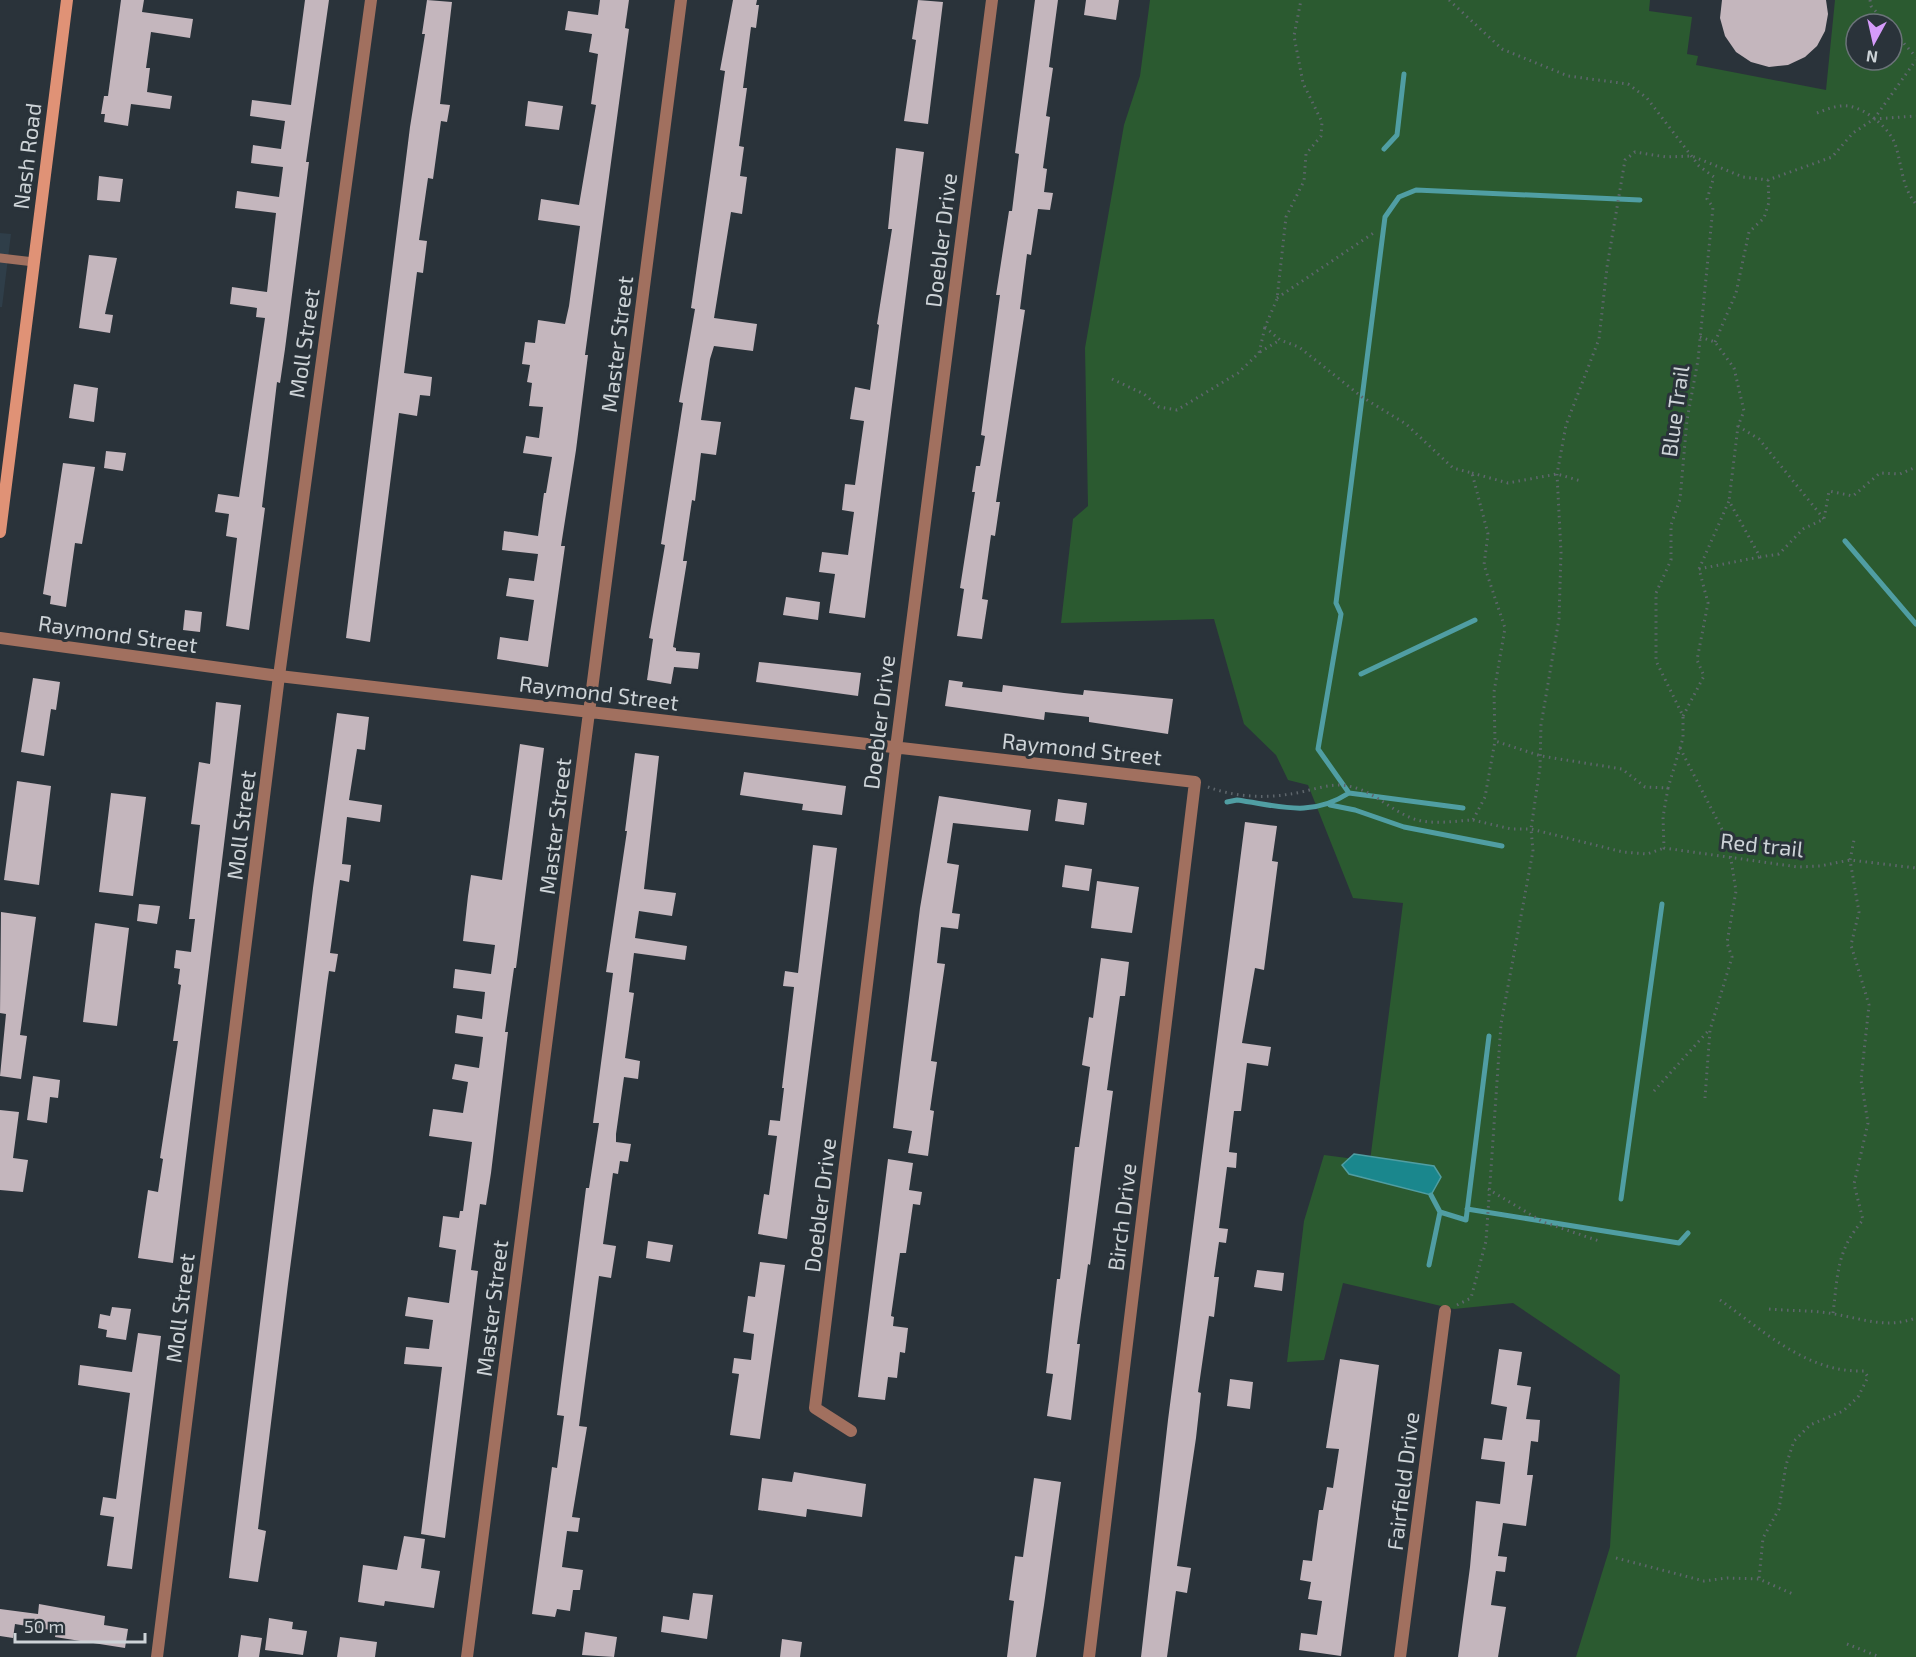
<svg xmlns="http://www.w3.org/2000/svg" width="1916" height="1657" viewBox="0 0 1916 1657" font-family="'Exo 2',sans-serif">
	<style>
		.built { fill: #2f3e49 }
		.green { fill: #2b5a30; fill-rule: evenodd }
		.water { fill: #1a878d; stroke: #509ea3; stroke-width: 1.5 }
		.lines { fill: none; stroke-linecap: round; stroke-linejoin: round }
		.stream { stroke: #509ea3; stroke-width: 5 }
		.building { fill: #c4b6bd }
		.path { stroke: #5e666c; stroke-width: 3; stroke-dasharray: 1.5 4.5; stroke-linecap: butt }
		.service { stroke: #a1705f; stroke-width: 9 }
		.minor { stroke: #a1705f; stroke-width: 12 }
		.secondary { stroke: #e09276; stroke-width: 12 }
		.labels { text-anchor: middle; dominant-baseline: central; stroke-width: 6; stroke-linejoin: round; paint-order: stroke }
		.street-label { font-size: 22px; fill: #cdd3d7; stroke: #2a333a }
	</style>
	<rect width="100%" height="100%" fill="#2a333a"/>
	<!-- built -->
	<path class="built" d="M0,233L11,234L2,307H0Z"/>
	<!-- green -->
	<path class="green" d="M1150,0H1650L1649,11L1692,17L1687,54L1698,56L1696,65L1826,90L1835,0H1916V1657H1576L1610,1547L1620,1375L1513,1303L1454,1309L1343,1283L1324,1360L1287,1362L1304,1221L1324,1155L1370,1161L1403,903L1353,898L1308,785L1288,780L1276,755L1244,724L1214,619L1061,623L1073,519L1088,506L1085,348L1124,125L1140,76ZM1856,24H1892V60H1856Z"/>
	<!-- water -->
	<path class="water" d="M1354,1154L1434,1166L1441,1177L1431,1195L1349,1174L1342,1165Z"/>
	<g class="lines">
		<!-- stream -->
		<path class="stream" d="M1384,149L1397,135L1404,74
			M1845,541L1916,624
			M1361,674L1475,620
			M1349,793L1318,749L1341,614L1336,603L1385,217L1399,197L1416,190L1640,200
			M1227,802L1237,800C1280,806 1310,818 1349,793L1463,808
			M1330,805L1355,810L1404,827L1502,846
			M1431,1195L1440,1212
			M1621,1199L1662,904
			M1467,1209L1679,1243L1688,1233
			M1429,1265L1440,1212L1466,1220L1489,1036"/>
	</g>
	<!-- building -->
	<path class="building" d="M121,0H144L142,12L193,19L190,38L151,32L146,68H150L147,92L172,96L170,109L131,104L128,126L104,122L105,114H101L104,96H108Z
		M305,0H329L306,162H309L285,349L280,383L277,382L268,458L262,507L265,508L249,630L226,626L237,538L226,536L229,514L215,512L218,494L239,497L265,318L256,317L257,308L230,304L232,287L267,292L276,213L235,208L237,191L279,197L283,167L251,163L253,145L281,149L285,121L250,116L252,100L291,105Z
		M427,0L452,2L440,104L450,105L447,122L441,121L433,179L428,178L419,240L427,241L423,273L417,272L404,373L432,377L430,396L420,395L417,416L399,413L370,642L346,638L410,127L425,34H422Z
		M600,0H629L625,28L629,29L585,355H588L576,450L561,546H565L548,667L497,659L500,637L528,641L534,600L506,596L509,578L534,581L538,554L502,550L504,531L538,536L544,493H546L552,457L523,453L526,436L539,438L543,407L529,406L532,383L527,382L530,365L522,364L525,342L535,343L538,320L565,324L569,306L580,226L538,220L541,199L579,205L596,105L591,104L598,54L589,52L592,34L565,30L568,11L598,15Z
		M733,0H757L756,5H759L756,28L751,27L743,88H747L739,146L744,147L740,176L747,177L742,214L731,212L714,318L757,324L753,351L714,346L710,359L701,420L721,422L716,455L701,453L695,501L692,500L683,561H687L673,647L676,648V651L700,653L698,669L674,667L671,684L647,680L653,639L649,638L665,545L661,544L683,403L679,402L695,309L691,308L725,71L720,70Z
		M918,0L943,2L928,124L904,121L916,40L912,39Z
		M1035,0H1058L1049,67L1053,68L1046,116L1050,117L1043,168L1047,169L1044,192L1053,193L1050,210L1038,209L1031,255L1027,254L1020,309L1025,310L996,502H1000L995,536L991,535L982,599L988,600L982,639L957,636L964,589L960,588L975,492H972L976,466H980L985,436L981,435L1000,295H996L1009,211H1012L1019,154L1015,153Z
		M1086,0H1119L1116,20L1084,15Z
		M1722,0H1826L1828,14L1825,31L1817,46L1805,57L1788,65L1769,67L1751,62L1736,52L1725,36L1720,18Z
		M528,101L563,106L559,130L525,126Z
		M896,148L924,152L865,618L829,613L835,574L819,572L822,552L848,555L854,512L842,510L845,484L855,485L864,421L850,419L855,387L870,390L879,325L877,324L892,229H888Z
		M99,176L123,179L120,202L97,200Z
		M89,255L117,258L105,314L113,315L110,333L79,328Z
		M74,384L98,388L94,422L69,418Z
		M106,451L126,453L123,471L104,468Z
		M63,463L95,467L82,544L75,543L66,607L50,604L51,596L43,594Z
		M786,597L820,602L818,620L783,615Z
		M185,610L202,612L200,632L183,630Z
		M759,662L861,673L858,696L756,682Z
		M33,678L60,682L56,710L51,709L44,756L21,752Z
		M949,680L963,682L962,687L1002,692L1003,685L1064,693L1083,695L1084,690L1173,699L1168,734L1089,722V717L1045,712L1044,720L945,706Z
		M216,702L241,705L173,1263L138,1258L148,1190L158,1192L163,1159L160,1158L178,1041H173L181,985L178,984L180,969L174,968L176,950L191,952L195,919H189L200,825L191,824L199,762L210,764Z
		M337,713L369,717L365,750L357,749L349,800L382,805L380,822L347,817L342,864L351,865L349,882L340,880L330,953L338,954L335,972L329,971L327,985L288,1284L258,1529L266,1531L258,1582L229,1578L313,888Z
		M520,744L544,748L516,968H514L505,1032H508L491,1173L486,1205L480,1204L471,1270L478,1271L445,1538L421,1534L442,1367L404,1364L406,1347L429,1349L433,1320L405,1316L408,1297L449,1303L456,1250L439,1247L443,1216L459,1218L460,1211H463L472,1142L429,1136L433,1109L463,1113L468,1082L452,1079L455,1064L479,1068L483,1037L455,1033L457,1015L482,1019L485,992L453,988L455,969L491,974L495,945L463,941L468,896L471,875L502,880Z
		M635,753L659,756L644,889L676,893L672,916L639,911L635,938L687,946L685,960L634,953L629,992L634,993L625,1058L640,1061L638,1079L624,1077L616,1134V1142L631,1144L628,1162L620,1161L618,1174L613,1173L603,1244L616,1246L611,1278L599,1276L579,1426L587,1427L572,1517L580,1518L578,1532L567,1531L562,1567L583,1570L580,1590H573L570,1611L557,1609L555,1617L532,1614L552,1467L557,1468L564,1416L557,1415L586,1188H589L599,1123H593L613,973L606,972L627,831H625Z
		M744,772L846,786L842,815L802,810L803,804L740,795Z
		M17,781L51,786L39,885L4,880Z
		M111,793L146,797L133,896L99,892Z
		M939,796L1031,810L1028,831L953,823L947,863L959,865L952,913L960,914L958,929L941,927L937,963L945,964L931,1061L937,1062L930,1110L934,1111L928,1156L908,1153L912,1131L893,1128L920,908Z
		M1058,799L1087,803L1084,825L1055,821Z
		M1245,822L1277,826L1272,861L1278,862L1264,970L1255,968L1242,1043L1271,1047L1268,1066L1247,1063L1241,1111H1234L1229,1152L1237,1153L1236,1168L1227,1167L1219,1228L1228,1229L1226,1243L1219,1242L1214,1277H1219L1214,1317L1209,1316L1198,1392L1201,1393L1196,1438L1177,1566L1191,1568L1187,1593L1176,1591L1167,1657H1141L1168,1420Z
		M813,845L837,848L787,1239L758,1234L764,1194L769,1195L777,1136L768,1135L770,1120L780,1121L784,1088H782L794,987L783,986L785,971L798,973Z
		M1065,865L1092,869L1089,891L1062,887Z
		M1097,881L1139,887L1132,933L1091,928Z
		M139,904L160,906L157,924L137,921Z
		M1,912L36,917L20,1035L27,1036L21,1079L0,1076L6,1014L0,1013Z
		M95,923L129,928L117,1026L83,1022Z
		M1101,958L1129,962L1125,996H1120L1107,1090L1113,1091L1090,1265L1088,1264L1077,1344H1080L1071,1420L1047,1416L1053,1374L1046,1373L1057,1279H1060L1075,1147H1079L1090,1067L1082,1065L1089,1017L1093,1018Z
		M33,1076L60,1080L58,1098L50,1097L47,1123L27,1120Z
		M0,1110L19,1112L13,1158L28,1160L23,1192L0,1190Z
		M888,1159L913,1163L909,1190L922,1192L920,1205L913,1204L906,1253H900L891,1316L894,1317L893,1326L908,1328L905,1353L900,1352L897,1378L888,1377L885,1400L858,1397Z
		M648,1241L673,1245L670,1262L646,1258Z
		M760,1262L785,1265L760,1439L730,1435L739,1374L732,1373L734,1358L751,1360L754,1334L743,1332L748,1296L755,1297Z
		M1257,1270L1284,1273L1282,1291L1254,1287Z
		M112,1307L131,1309L126,1340L106,1337L107,1330L98,1328L100,1314L110,1316Z
		M138,1333L161,1336L132,1569L107,1566L114,1517L100,1515L103,1497L116,1499L130,1393L78,1385L80,1365L132,1372Z
		M1499,1349L1522,1352L1517,1385L1531,1387L1526,1419L1540,1420L1538,1442L1531,1441L1527,1475H1533L1526,1526L1503,1523L1498,1556L1507,1557L1505,1572L1496,1571L1491,1605L1506,1607L1498,1657H1458L1470,1567L1476,1501L1500,1504L1505,1462L1481,1459L1484,1438L1502,1440L1507,1407L1491,1404Z
		M1340,1359L1379,1365L1341,1656L1299,1650L1301,1633L1317,1635L1322,1601L1308,1599L1311,1582L1300,1580L1303,1560L1312,1561L1319,1510H1323L1327,1487L1333,1488L1339,1449L1326,1448Z
		M1230,1379L1253,1382L1250,1409L1227,1406Z
		M794,1472L866,1484L862,1517L807,1509L806,1517L758,1510L762,1478L792,1482Z
		M1034,1478L1061,1482L1044,1605L1036,1657H1007L1014,1601L1009,1600L1015,1556L1023,1557Z
		M404,1536L425,1539L421,1568L440,1571L434,1608L385,1601L384,1606L358,1602L363,1565L397,1570Z
		M693,1593L713,1595L707,1639L661,1632L663,1616L689,1620Z
		M39,1604L105,1616L104,1625L128,1629L125,1648L55,1637L56,1631L15,1624L13,1638L0,1636V1609L38,1614Z
		M269,1618L293,1622L292,1629L307,1631L303,1655L265,1650Z
		M585,1632L617,1637L614,1657L582,1655Z
		M241,1635L262,1638L259,1657H238Z
		M340,1637L377,1642L375,1657H337Z
		M782,1639L802,1642L800,1657H780Z"/>
	<g class="lines">
		<!-- path -->
		<path class="path" d="M1449,0L1502,49L1568,76L1628,84L1647,98L1699,166L1714,177L1707,199L1713,207L1698,360L1687,420L1680,499L1671,525V560L1656,593V661L1683,716V738L1668,788L1645,787L1622,769L1541,756L1495,741
			M1870,0L1871,6L1887,24
			M1892,30L1916,57
			M1817,113C1827,109 1837,105 1848,106C1866,108 1892,130 1896,147C1902,166 1902,188 1916,204
			M1874,119L1916,60
			M1277,298L1375,232
			M1700,337L1715,342L1734,368L1744,411L1738,426L1729,501
			M1715,342L1736,293L1749,232L1764,218L1769,202L1768,180
			M1260,352L1280,340
			M1112,379L1144,394L1159,407L1177,410L1238,373L1259,353L1265,327
			M1738,426L1759,439L1824,519
			M1472,473L1508,483L1557,474L1581,481
			M1699,569L1759,557
			M1683,716L1704,676L1697,660L1708,603L1699,569L1729,501L1760,557L1779,554L1803,529L1824,519L1829,491L1853,496L1880,473L1900,474L1916,467
			M1680,748L1728,841L1736,891L1727,943L1732,957L1710,1030L1705,1098
			M1208,787C1232,796 1263,799 1290,794C1308,792 1330,782 1348,786C1372,790 1388,808 1409,817C1429,826 1453,821 1473,820L1485,797L1495,741L1494,692L1505,628L1484,565L1488,534L1472,473L1453,468L1406,424L1362,397L1299,347L1280,340L1265,327L1277,299L1286,217L1304,181L1306,154L1321,136L1322,122L1303,83L1294,36L1301,0
			M1668,788L1663,817L1664,848L1798,867L1820,866L1850,860L1916,868
			M1473,820L1511,829H1531L1623,852L1647,854L1664,848
			M1654,1091L1709,1030
			M1488,1189L1543,1222L1599,1241
			M1720,1300C1764,1331 1807,1373 1864,1371L1868,1377L1858,1397L1843,1411L1810,1425L1794,1441L1786,1465L1779,1509L1763,1538L1759,1579
			M1457,1305L1471,1298L1486,1241L1501,1024L1533,851L1531,829L1540,767L1541,725L1559,619L1561,552L1557,474L1566,425L1599,339L1607,267L1625,160L1635,152L1666,157L1692,156L1743,177L1768,180L1832,157L1853,133L1874,119L1916,116
			M1769,1309C1791,1311 1813,1310 1834,1314C1865,1319 1885,1329 1916,1318
			M1833,1313C1838,1275 1836,1251 1863,1220L1854,1184L1868,1123L1861,1080L1869,1005L1851,945L1859,912L1850,860L1854,840
			M1616,1558L1704,1581L1727,1578L1759,1579L1795,1595
			M1847,1644L1880,1657"/>
		<!-- service -->
		<path class="service" d="M0,258L34,262"/>
		<!-- minor -->
		<path class="minor" d="M0,638L279,676L1195,782L1089,1657
			M851,1431L815,1408L896,748L992,0
			M157,1657L279,676L371,0
			M467,1657L681,0
			M1400,1657L1445,1311"/>
		<!-- secondary -->
		<path class="secondary" d="M0,532L67,0"/>
	</g>
	<g class="labels">
		<!-- street labels -->
		<g class="street-label">
			<text transform="translate(26 156) rotate(-83)">Nash Road</text>
			<text transform="translate(940 240) rotate(-83)">Doebler Drive</text>
			<text transform="translate(303 343) rotate(-82)">Moll Street</text>
			<text transform="translate(616 344) rotate(-83)">Master Street</text>
			<text transform="translate(1674 411) rotate(-82)">Blue Trail</text>
			<text transform="translate(118 633) rotate(8)">Raymond Street</text>
			<text transform="translate(599 692) rotate(7)">Raymond Street</text>
			<text transform="translate(878 722) rotate(-83)">Doebler Drive</text>
			<text transform="translate(1082 748) rotate(6)">Raymond Street</text>
			<text transform="translate(240 825) rotate(-83)">Moll Street</text>
			<text transform="translate(554 826) rotate(-83)">Master Street</text>
			<text transform="translate(1762 844) rotate(6)">Red trail</text>
			<text transform="translate(819 1205) rotate(-83)">Doebler Drive</text>
			<text transform="translate(1121 1217) rotate(-83)">Birch Drive</text>
			<text transform="translate(179 1308) rotate(-83)">Moll Street</text>
			<text transform="translate(491 1308) rotate(-83)">Master Street</text>
			<text transform="translate(1402 1481) rotate(-83)">Fairfield Drive</text>
		</g>
	</g>
	<!-- north arrow -->
	<g transform="translate(1874 42) rotate(188)"><circle r="28" fill="#2a333a" stroke="#6b7379" stroke-width="1.5"/>
	<path d="M0-4.5L10 22L0 15L-10 22Z" fill="#d59bfa"/>
	<text y="-9" font-size="16" font-weight="bold" text-anchor="middle" fill="#cdd3d7">N</text>
	</g>
	<!-- scale -->
	<path d="M15 1633v9h130v-9" fill="none" stroke="#cdd3d7" stroke-width="3"/>
	<text x="24" y="1633" font-size="18" fill="#cdd3d7" stroke="#2a333a" stroke-width="4.5" paint-order="stroke">50 m</text>
</svg>
